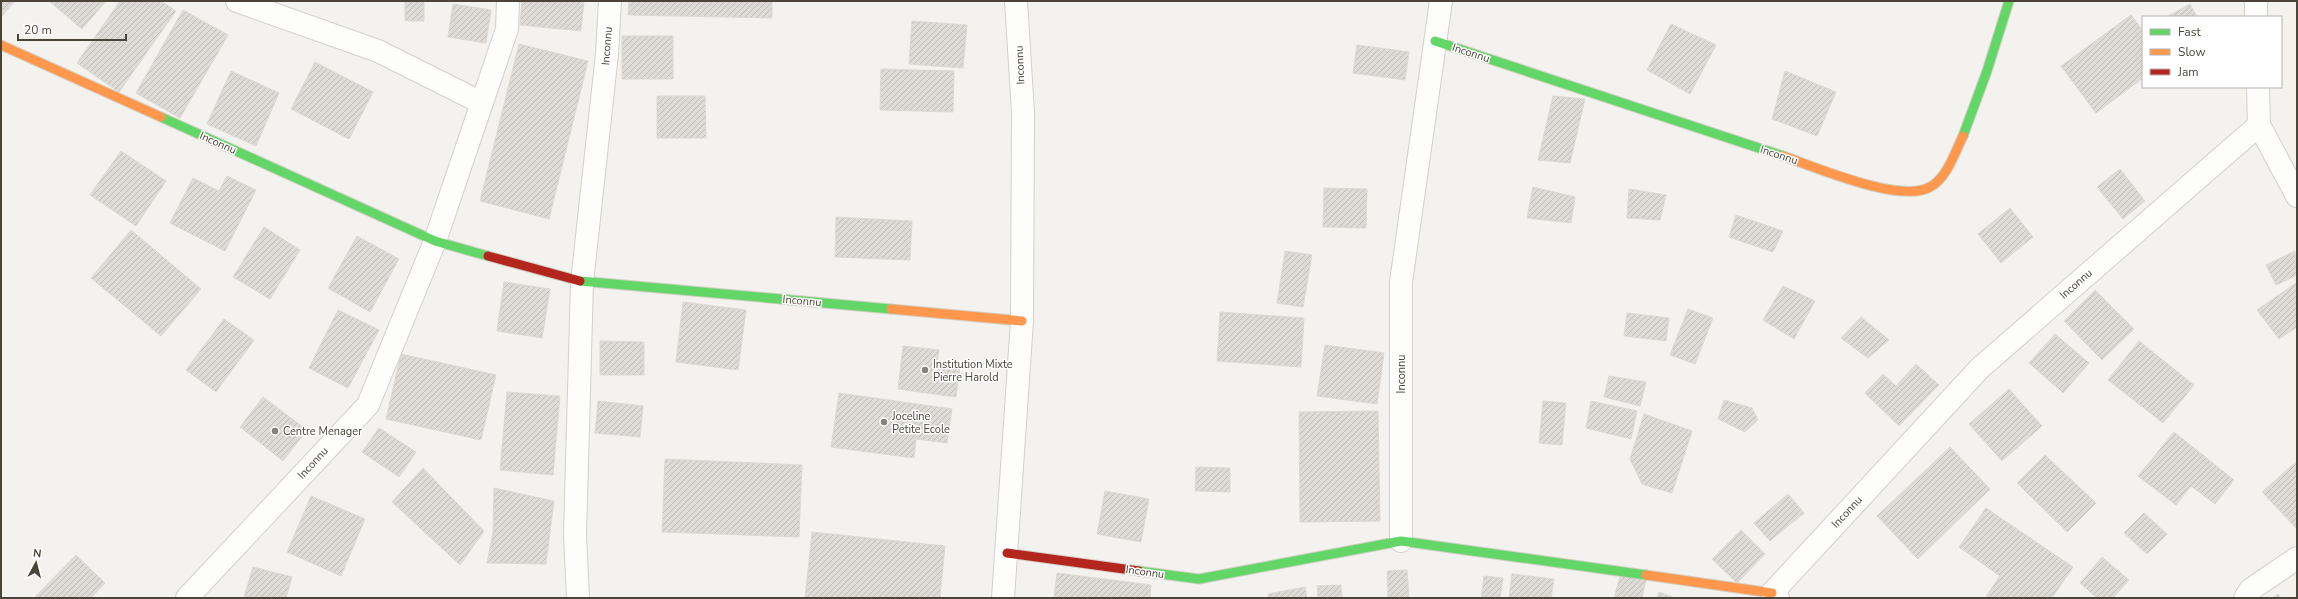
<svg xmlns="http://www.w3.org/2000/svg" width="2298" height="599" viewBox="0 0 2298 599" font-family="'Nunito Sans',sans-serif">
	<style>
		.building { fill: url(#building-hatch); stroke: #dcd9d4 }
		.lines { fill: none; stroke-linecap: round; stroke-linejoin: round }
		.street-casing { stroke: #d2d0cb; stroke-width: 24 }
		.fast-casing { stroke: #d3cfc5; stroke-width: 11 }
		.slow-casing { stroke: #d3cfc5; stroke-width: 11 }
		.jam-casing { stroke: #d3cfc5; stroke-width: 11 }
		.street { stroke: #fdfdfc; stroke-width: 22 }
		.fast { stroke: #63d668; stroke-width: 9 }
		.slow { stroke: #ff974d; stroke-width: 9 }
		.jam { stroke: #b3261e; stroke-width: 9 }
		.poi-dot { fill: #868178; stroke: #fff; stroke-width: 1.5 }
		.labels { text-anchor: middle; dominant-baseline: central; stroke-width: 3; stroke-linejoin: round; paint-order: stroke }
		.street-label { font-size: 11px; fill: #4b4439; stroke: #fff }
		.poi-label { font-size: 11px; fill: #4b4439; stroke: #fff; text-anchor: start }
	</style>
	<defs>
		<pattern id="building-hatch" width="6" height="6" patternUnits="userSpaceOnUse"><rect width="6" height="6" fill="#dedbd6"/><path d="M-1 1l2-2M0 6l6-6M5 7l2-2" fill="none" stroke="#c0bdb8"/></pattern>
	</defs>
	<rect width="100%" height="100%" fill="#f4f2ee"/>
	<!-- building -->
	<path class="building" d="M1,1H15L1,17Z
		M49,1H106L82,29Z
		M120,1H161L176,11L119,92L77,63Z
		M405,1H424V21H405Z
		M522,1H584L581,31L520,25Z
		M629,1H772V18L628,15Z
		M453,4L491,10L486,43L448,37Z
		M2190,4L2197,17H2167Z
		M183,10L228,35L180,118L136,93Z
		M2131,15L2143,31V78L2096,113L2061,66Z
		M912,21L967,25L963,68L909,64Z
		M1671,24L1716,45L1690,94L1647,70Z
		M622,36H673V79H622Z
		M519,44L588,61L549,219L480,201Z
		M1357,45L1409,52L1405,80L1353,73Z
		M315,62L373,92L349,139L291,109Z
		M881,69L954,71L953,112L880,110Z
		M231,71L279,93L256,146L207,124Z
		M1785,71L1836,92L1817,136L1772,119Z
		M657,96H705L706,138H657Z
		M1553,96L1585,99L1570,163L1538,160Z
		M121,151L166,181L136,226L90,195Z
		M2120,169L2145,201L2123,219L2097,187Z
		M227,176L256,190L225,251L170,223L193,178L219,191Z
		M1533,187L1575,197L1571,223L1527,218Z
		M1324,188L1367,189L1366,228L1323,227Z
		M1629,189L1666,195L1660,220L1627,218Z
		M2010,208L2033,237L2001,263L1978,234Z
		M1736,215L1783,231L1773,252L1729,237Z
		M836,217L912,221L910,260L835,257Z
		M264,227L300,250L270,299L233,277Z
		M131,230L201,289L161,336L91,278Z
		M357,236L399,259L370,312L328,288Z
		M1285,251L1312,255L1303,307L1277,303Z
		M2295,251L2297,275L2276,285L2266,265Z
		M504,282L550,289L542,338L497,331Z
		M2296,283L2297,327L2279,339L2257,310Z
		M1783,286L1815,301L1794,339L1763,320Z
		M2095,290L2134,329L2102,360L2064,321Z
		M683,302L746,310L738,370L676,362Z
		M1688,309L1713,318L1695,364L1670,355Z
		M338,310L379,330L348,388L309,368Z
		M1220,312L1304,318L1301,367L1217,361Z
		M1627,313L1669,318L1666,341L1624,336Z
		M1861,317L1889,340L1868,358L1841,338Z
		M224,319L254,340L216,392L186,370Z
		M2055,334L2089,363L2063,393L2029,363Z
		M600,341L644,342V375H600Z
		M2139,341L2194,385L2163,423L2108,380Z
		M1325,345L1384,353L1377,404L1317,396Z
		M903,346L939,350L937,364L960,367L956,397L898,389Z
		M401,354L496,375L481,440L386,419Z
		M1916,364L1939,385L1899,426L1865,393L1883,374L1896,386Z
		M1609,376L1646,382L1640,406L1604,397Z
		M2009,389L2042,426L2002,461L1969,424Z
		M507,392L560,396L553,475L500,470Z
		M839,393L952,409L947,443L916,439L914,458L831,447Z
		M263,397L307,430L283,461L240,427Z
		M1724,400L1752,408L1758,420L1745,432L1718,419Z
		M598,401L643,406L640,437L595,433Z
		M1543,401L1566,403L1562,445L1539,443Z
		M1591,401L1637,411L1631,439L1586,428Z
		M1378,411L1380,521L1300,522L1299,412Z
		M1644,414L1692,431L1672,493L1642,484L1630,459Z
		M379,428L416,452L399,477L362,452Z
		M2174,432L2234,480L2215,504L2191,486L2176,505L2138,476Z
		M1950,447L1990,489L1918,559L1877,516Z
		M2045,455L2096,503L2067,532L2017,483Z
		M665,459L802,465L799,537L662,532Z
		M2297,461V529L2262,492Z
		M1196,467L1230,468V492L1195,491Z
		M423,468L484,531L460,565L392,502Z
		M494,488L554,501L546,564L487,563L493,532Z
		M1105,491L1149,499L1141,542L1097,534Z
		M1788,494L1804,513L1770,541L1754,523Z
		M311,496L365,519L341,576L287,552Z
		M1986,508L2073,567L2052,598H1985L2000,576L1959,547Z
		M2144,513L2167,534L2147,554L2124,533Z
		M1741,530L1765,554L1737,583L1712,559Z
		M812,532L945,546L940,598H805Z
		M76,555L105,583L91,598H34Z
		M2102,557L2129,580L2113,598H2097L2080,583Z
		M253,567L292,577L286,598L244,597Z
		M1407,570L1409,598H1388L1387,571Z
		M1057,573L1151,585L1150,598H1054Z
		M1621,573L1646,579L1642,598H1614Z
		M1512,574L1554,579L1551,598H1509Z
		M1484,576L1503,578L1500,598H1481Z
		M1341,585L1342,598H1318L1317,586Z
		M1305,587L1307,598H1269L1268,594Z
		M1659,592L1675,598H1656Z
		M2278,594L2281,598H2272Z"/>
	<g class="lines">
		<!-- street casing -->
		<g class="street-casing">
			<path id="street" d="M237,1L378,51L482,103
				M2256,1V17
				M2258,87L2259,125L2297,196
				M1401,541V282L1441,1
				M187,598L368,405L435,241L507,29L508,1
				M578,598L575,535L582,282L607,54L610,1
				M1003,598L1022,321L1023,113L1016,1
				M1778,598L1772,593L1980,368L2259,125
				M2245,598L2250,590L2297,558"/>
		</g>
		<!-- fast casing -->
		<g class="fast-casing">
			<path id="fast" d="M1435,41L1783,156
				M161,117L435,241L488,256
				M1963,136L1987,71L2009,1
				M580,281L891,309
				M1139,571L1199,579L1401,541L1646,575"/>
		</g>
		<!-- slow casing -->
		<g class="slow-casing">
			<path id="slow" d="M1,45L161,117
				M1783,156C1815,167 1901,204 1930,187C1947,178 1955,152 1963,136
				M891,309L1022,321
				M1646,575L1772,593"/>
		</g>
		<!-- jam casing -->
		<g class="jam-casing">
			<path id="jam" d="M488,256L580,281
				M1007,553L1139,571"/>
		</g>
		<!-- street -->
		<use href="#street" class="street"/>
		<!-- fast -->
		<use href="#fast" class="fast"/>
		<!-- slow -->
		<use href="#slow" class="slow"/>
		<!-- jam -->
		<use href="#jam" class="jam"/>
	</g>
	<!-- markers -->
	<g class="poi-dot">
		<circle cx="925" cy="370" r="4"/>
		<circle cx="884" cy="422" r="4"/>
		<circle cx="275" cy="431" r="4"/>
	</g>
	<g class="labels">
		<!-- street labels -->
		<g class="street-label">
			<text transform="translate(607 46) rotate(-86)">Inconnu</text>
			<text transform="translate(1471 53) rotate(18)">Inconnu</text>
			<text transform="translate(1020 65) rotate(-93)">Inconnu</text>
			<text transform="translate(218 143) rotate(24)">Inconnu</text>
			<text transform="translate(1779 155) rotate(18)">Inconnu</text>
			<text transform="translate(2076 284) rotate(-41)">Inconnu</text>
			<text transform="translate(802 301) rotate(5)">Inconnu</text>
			<text transform="translate(1401 374) rotate(-90)">Inconnu</text>
			<text transform="translate(313 463) rotate(-47)">Inconnu</text>
			<text transform="translate(1847 512) rotate(-47)">Inconnu</text>
			<text transform="translate(1145 572) rotate(8)">Inconnu</text>
		</g>
		<!-- poi labels -->
		<g class="poi-label">
			<text x="933" y="364">Institution Mixte<tspan x="933" dy="13">Pierre Harold</tspan></text>
			<text x="892" y="416">Joceline<tspan x="892" dy="13">Petite Ecole</tspan></text>
			<text x="283" y="431">Centre Menager</text>
		</g>
	</g>
	<!-- border -->
	<rect width="2298" height="599" fill="none" stroke="#4b4439" stroke-width="4"/>
	<!-- legend -->
	<rect x="2142" y="16" width="140" height="72" fill="#ffffff" stroke="#b7b4b0"/>
	<rect x="2150" y="29" width="20" height="6" fill="#63d668" stroke="#b7b4b0"/>
	<text x="2178" y="36" font-size="12" fill="#4b4439">Fast</text>
	<rect x="2150" y="49" width="20" height="6" fill="#ff974d" stroke="#b7b4b0"/>
	<text x="2178" y="56" font-size="12" fill="#4b4439">Slow</text>
	<rect x="2150" y="69" width="20" height="6" fill="#b3261e" stroke="#b7b4b0"/>
	<text x="2178" y="76" font-size="12" fill="#4b4439">Jam</text>
	<!-- north arrow -->
	<g transform="translate(36 563) rotate(7)" stroke="#ffffff" stroke-width="3" paint-order="stroke">
	<path d="M0-3L7 15L0 10L-7 15Z" fill="#4b4439"/>
	<text y="-6" font-size="11" font-weight="bold" text-anchor="middle" fill="#4b4439">N</text>
	</g>
	<!-- scale -->
	<path d="M18 34v6h108v-6" fill="none" stroke="#4b4439" stroke-width="2"/>
	<text x="24" y="34" font-size="12" fill="#4b4439" stroke="#ffffff" stroke-width="3" paint-order="stroke">20 m</text>
</svg>
